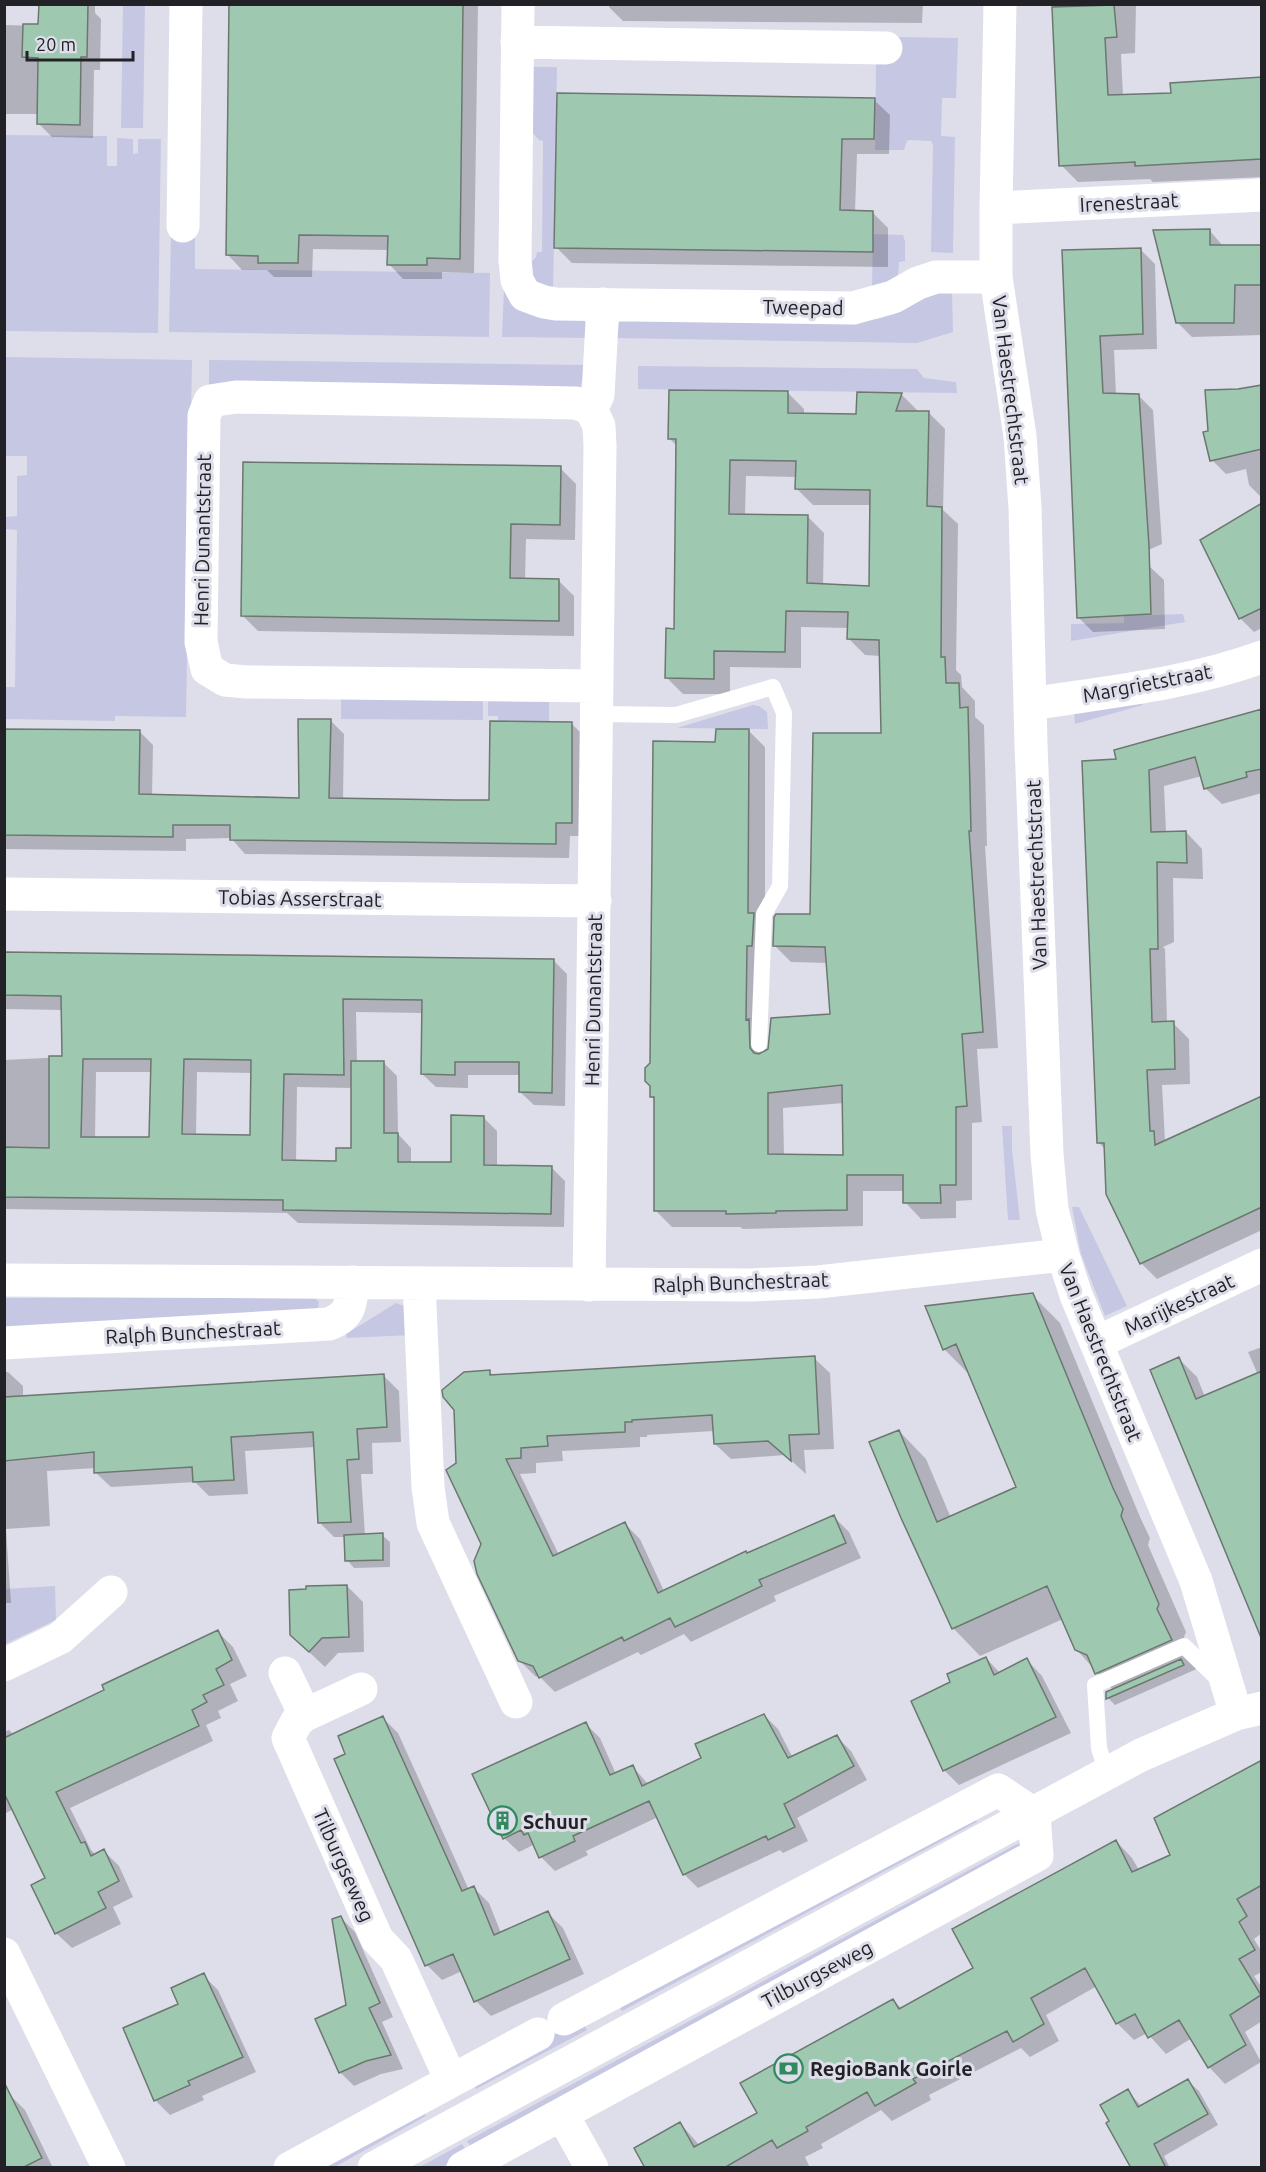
<svg xmlns="http://www.w3.org/2000/svg" width="1266" height="2172" viewBox="0 0 1266 2172" font-family="Ubuntu,sans-serif">
  <rect width="100%" height="100%" fill="#dedeea"/>
  <path fill="#c6c7e3" d="M123 5H145L143 128H121Z
    M898 37 958 38 956 98H942L941 136 955 137 953 253 931 252 933 145 931 141 910 140 907 141 904 150H875L876 60 897 57Z
    M529 67H557L553 291 536 281 528 266 536 257 537 252H542L543 141 539 140 529 129Z
    M5 135 107 136V166H117V138L133 139V154L138 153V139H161L158 333 5 331Z
    M873 234 903 235 905 241V261L899 262 898 276 875 291 872 286Z
    M171 236H195V269L490 273 489 337 169 332Z
    M504 288C507 303 518 311 532 315H583L590 338 502 337Z
    M952 290 953 332 917 343 614 338 621 316 878 319 894 314 934 291Z
    M5 357 192 360 186 717 115 716V721L5 719 4 687H15L17 530 5 529V517L17 516V476L27 475V456H5Z
    M209 360 589 365 579 390 209 385Z
    M638 366 917 369 924 378 956 382 957 393 638 389Z
    M1183 614 1185 622 1071 641V624L1124 623V616Z
    M341 695 483 697V720L341 719Z
    M488 697 549 698V721H498V716H488Z
    M1142 699 1143 705 1075 724 1074 710Z
    M753 705 759 706 767 712 768 729 677 728Z
    M1002 1126H1012V1150L1020 1220H1008Z
    M1072 1207H1079L1127 1306 1105 1316 1081 1254Z
    M5 1298H315L319 1302 318 1309 5 1328Z
    M396 1303 404 1306 412 1335 347 1338 346 1334Z
    M55 1586 56 1620 5 1644V1589Z
    M971 1812 977 1822 622 2011 619 2006Z
    M1021 1842 1024 1847 473 2151 467 2141Z
    M577 2023 584 2024 587 2030 476 2089 474 2083 475 2077Z
    M421 2108 426 2116 335 2167 308 2168Z
    M462 2144 468 2153 442 2167 418 2168Z"/>
  <path fill="#0003" fill-rule="evenodd" d="M40 4H95V13L101 19 100 70H94L93 138 52 137 39 124V114H4V25L40 26Z
    M231 4H478L474 273 442 272V279H403L389 264V250L313 249 312 277H274L267 270H242L228 255Z
    M609 4H923L922 23 623 21 609 7Z
    M1136 4 1135 53 1121 54 1123 96 1173 95 1262 78V177L1153 182 1150 179 1078 182 1061 165 1053 5Z
    M1260 39H1262V66Z
    M874 100 890 115 889 154H857L855 212H872L888 228V267L572 263 556 247Z
    M1210 231 1223 246H1262V335L1192 337 1178 323Z
    M1140 249 1155 264 1157 349 1114 350 1116 395H1138L1153 410 1162 544 1113 566H1149L1164 580 1165 629 1093 632 1078 617 1064 252Z
    M1262 386V498L1249 485 1246 469 1226 474 1212 460 1210 432 1238 391Z
    M788 393 804 409V414L858 415 901 394 917 410V412H928L945 429 943 510 958 524 956 670 961 675 962 687 975 701V717L984 725 987 846H985L998 1048 977 1049 982 1122 972 1123V1200L956 1201V1218L921 1219 905 1202V1191H863V1226L743 1229 740 1227H672L656 1211 655 1101 651 1096 652 1063 717 744 749 731 765 747V1053L832 1015 828 963 791 962 775 946 812 916 883 735 881 656 865 655 849 639V628L801 627V668L730 667V694H683L667 678 675 630 677 446 670 439ZM746 476 797 477V489L813 505H872L870 588 823 586 824 533 807 516 745 515ZM844 1103 845 1157 784 1156 783 1108Z
    M560 468 576 484 575 540 526 539 525 580 559 581 574 596V636L258 631 242 615Z
    M1262 536V628L1254 632 1240 618 1207 550Z
    M1262 710V793L1222 804 1205 788 1202 776 1164 786 1166 833 1186 832 1202 849 1203 879 1173 878 1174 942 1163 947 1165 949 1167 1023H1173L1189 1039 1190 1084 1162 1085 1165 1142 1262 1098V1230L1157 1279 1141 1263 1106 1150 1098 1142 1118 761Z
    M330 720 344 734 343 800 490 802 571 723 585 737V836H570L569 858 245 854 231 838 186 839V851L4 849V730L139 731 153 745 152 796 300 800Z
    M4 954 553 960 567 974 565 1106 534 1105 520 1092V1075H468V1088L436 1087 422 1074 423 1013 356 1012 357 1063H384L397 1076 398 1134 411 1148V1163H452L483 1117 497 1131V1166L551 1167 565 1181 564 1227 298 1223 287 1213 4 1209V1060L64 1057 62 1010 4 1009ZM96 1072H152L151 1138H95ZM197 1072 252 1073 251 1136 196 1135ZM297 1087 352 1088V1150L337 1163 296 1162Z
    M1032 1295 1060 1323 1140 1517 1150 1538 1148 1545 1186 1632 1184 1637 1199 1668 1115 1705 1108 1698 1113 1690 1076 1649 1063 1619 980 1656 953 1628 899 1431 926 1459 951 1518 1018 1488 971 1376 944 1349Z
    M1262 1347V1633L1257 1628 1152 1370 1179 1359 1197 1377 1205 1397 1258 1375 1248 1352Z
    M814 1358 830 1373 834 1449 804 1450 806 1474 785 1455 731 1459 715 1444 714 1431 647 1435V1437H640V1447L562 1451 563 1461 536 1463V1473L520 1474 559 1555 625 1524 640 1539 664 1591 833 1516 849 1532 861 1558 774 1596 776 1601 691 1642 684 1634 641 1655 638 1652 555 1692 541 1678 535 1676 519 1660 458 1464 490 1372 494 1376Z
    M4 1372H8L23 1386V1397L384 1376 399 1391 401 1442 372 1443 373 1474H361L365 1535H382L390 1542V1567L354 1568 347 1560 346 1537H334L319 1522 315 1447 245 1451 248 1494 209 1496 195 1482 111 1487 96 1473V1468L47 1471 50 1526 6 1529 11 1603H4Z
    M347 1586 363 1602 364 1652 338 1653 325 1667 308 1651Z
    M218 1632 233 1647 247 1676 230 1684 238 1701 218 1711 221 1718 206 1725 213 1741 70 1808 91 1850 96 1855 104 1851 119 1866 133 1897 113 1907 121 1924 72 1948 56 1933 47 1879 14 1809 6 1813 4 1811V1732L9 1730 14 1735 106 1690Z
    M986 1658 1000 1673 1027 1660 1042 1676 1071 1733 959 1785 944 1770 952 1683Z
    M764 1715 778 1729 793 1758 837 1737 851 1751 867 1780 797 1818 808 1841 783 1853 780 1850 698 1888 684 1874 658 1817 586 1851 588 1855 555 1871 541 1857 535 1844 519 1852 504 1838 586 1724 600 1738 616 1774 633 1767 648 1784 703 1759Z
    M383 1718 398 1733 469 1890 474 1888 489 1903 501 1933 548 1913 563 1928 584 1974 491 2016 476 2001 462 1971 442 1980 427 1965 347 1754Z
    M1262 1762V1933L1254 1939 1262 1952V1972L1254 1976 1262 1988V2021L1245 2032 1261 2062 1225 2084 1209 2067 1192 2038 1166 2054 1147 2033 1134 2040 1118 2024 1097 1986 1046 2015 1059 2041 1030 2057 1021 2048 929 2095 931 2100 892 2121 881 2110 821 2144 823 2148 805 2157 810 2168H646L680 2123 700 2146 759 2113 893 2000 902 2009 975 1969 1116 1841 1132 1858 1139 1870 1172 1856Z
    M341 1918 355 1932 393 2017 382 2022 403 2069 381 2074 354 2086 340 2072 348 2006Z
    M203 1975 218 1990 256 2072 202 2096 204 2100 170 2115 155 2100 180 2005Z
    M1188 2081 1199 2091 1218 2125 1164 2156 1170 2168H1132L1128 2091 1142 2107Z
    M10 2095 25 2110 53 2168H7Z"/>
  <path fill="#9ec9b0" stroke="#6c7770" stroke-width="1.5" fill-rule="evenodd" d="M39 4H88L87 57H81L80 125 37 124 38 58 22 57 23 24H38Z
    M229 4H463L460 259 427 258V265H387L388 236 299 235 298 263H258V256L226 255Z
    M1114 5 1117 37 1105 38 1108 95 1171 93 1170 83 1262 77V159L1135 166V162L1059 166 1052 7Z
    M557 93 875 98 874 139H842L840 210 873 211V252L554 248Z
    M1210 229V245H1262V285H1235L1234 323H1176L1153 230Z
    M1141 248 1143 334 1100 336 1103 393 1139 394 1149 546 1151 614 1077 618 1062 250Z
    M1262 385V449L1210 461 1203 432 1208 431 1205 390 1238 389Z
    M669 390 788 391V413L856 414 857 392 902 393 896 411H929L927 506 942 507 941 657H945L946 683H959L960 708 968 707 971 831H969L983 1032 962 1034 967 1106 956 1107V1185H940L941 1203H903V1175H847V1210L776 1211V1213L726 1214V1211H654V1097H650V1086L645 1081V1068L650 1063 653 741 715 742 716 729H749L748 913H754L752 946H747L746 1020 749 1019 750 1048 754 1053 759 1054 768 1049 771 1018 830 1014 825 947 773 946 774 917 776 914H810L813 733H881L879 640 847 639 848 612 786 611 785 652 714 651V679L665 678 666 628 674 629 675 535 676 439H668ZM730 460 796 461 795 489 870 490 869 586 807 583 808 515 729 514ZM842 1085 843 1155 768 1154V1093Z
    M243 462 561 466 560 525 511 524 510 578 559 579V621L241 616Z
    M1262 503V608L1239 619 1200 540Z
    M1262 709V769L1246 772 1247 777 1204 789 1195 757 1149 770 1151 832 1186 831 1187 863 1157 862 1158 949H1150L1152 1022 1174 1021 1175 1069 1147 1070 1150 1131H1154L1155 1145 1262 1096V1207L1140 1264 1106 1194 1104 1143H1097L1082 761 1116 759 1114 750Z
    M298 719H331L329 798 456 800H489L490 721 572 722V823H556V844L230 840V825H173V837L4 835V729L140 730 139 794 299 798Z
    M4 952 554 959 552 1093 519 1092V1062H455V1075L421 1074 422 1000 343 999 344 1075 284 1074 282 1160 336 1161V1148H351V1061H384V1133H398V1162H451V1115L484 1116V1165L552 1166 551 1214 283 1210V1200L4 1197V1147L49 1148V1056H62L61 996 4 995ZM83 1059H151L149 1137H81ZM184 1059 251 1060 250 1135 182 1134Z
    M1033 1293 1113 1488 1123 1509 1121 1516 1159 1604 1157 1609 1172 1640 1095 1674 1087 1655 1075 1650 1047 1586 952 1629 901 1518 869 1442 899 1430 937 1522 1016 1487 956 1344 943 1350 925 1306Z
    M815 1356 819 1434 789 1435 791 1461 768 1441 714 1444 712 1415 632 1420V1422H625V1432L547 1436 548 1446 521 1448V1458L506 1459 553 1556 625 1522 658 1593 746 1551 747 1553 834 1515 846 1543 759 1580 762 1586 675 1627 670 1618 624 1641 622 1637 539 1678 533 1666 518 1661 477 1574 474 1561 481 1544 446 1470 456 1463 454 1410 443 1397 442 1390 464 1372 490 1370V1375Z
    M1179 1357 1196 1399 1262 1371V1640L1150 1370Z
    M384 1374 387 1427 357 1429 359 1459 347 1460 351 1522 318 1523 313 1432 231 1437 234 1480 193 1482 192 1467 94 1473V1452L4 1461V1397Z
    M383 1533V1560L345 1561 344 1535Z
    M347 1585 349 1637 322 1638 309 1652 290 1635 289 1590 306 1589V1586Z
    M218 1630 232 1660 216 1669 224 1685 203 1695 207 1702 192 1710 199 1726 56 1792 81 1843 85 1842 91 1856 104 1849 119 1881 98 1892 106 1908 55 1934 31 1885 45 1878 4 1793V1738L104 1690 102 1685Z
    M986 1657 994 1675 1027 1658 1056 1717 943 1771 911 1701 950 1682 947 1674Z
    M1181 1659 1184 1665 1106 1699V1692Z
    M764 1714 788 1758 837 1735 854 1766 784 1804 795 1827 768 1840 766 1836 683 1875 649 1801 573 1836 575 1841 539 1858 528 1833 524 1835 521 1830 503 1839 472 1774 586 1722 610 1775 633 1765 642 1786 701 1758 695 1744Z
    M383 1716 462 1891 474 1886 494 1935 548 1911 570 1959 474 2002 453 1954 425 1966 334 1759 345 1754 338 1736Z
    M1262 1760V1885L1237 1899 1247 1916 1239 1922 1255 1950 1239 1959 1261 1995 1230 2015 1246 2045 1208 2068 1179 2020 1148 2038 1135 2014 1116 2024 1085 1968 1031 1998 1044 2024 1013 2042 1007 2031 913 2079 916 2083 875 2106 867 2092 806 2127 808 2131 777 2148 772 2140 724 2168H645L634 2148 680 2122 694 2147 757 2113 740 2083 893 1999 899 2009 973 1968 952 1929 1116 1840 1132 1872 1170 1855 1154 1818Z
    M341 1916 380 2003 369 2008 391 2055 366 2061 339 2073 315 2019 346 2005 332 1919Z
    M204 1973 243 2057 188 2081 190 2085 154 2101 123 2028 178 2004 171 1988Z
    M1188 2079 1208 2114 1154 2144 1166 2168H1131L1106 2123 1109 2121 1100 2105 1128 2089 1138 2107Z
    M4 2082 42 2158 22 2168H4Z"/>
  <g fill="none" stroke-linecap="round" stroke-linejoin="round">
    <path stroke="#fff" stroke-width="16" d="M597 714 676 715 773 687 784 713 780 886 764 914 759 1044
      M1107 1774 1099 1748 1095 1685 1184 1646 1220 1681"/>
    <path stroke="#fff" stroke-width="33" d="M518 4 515 260 517 280 525 295 544 302 556 304 853 308 893 297 918 283 936 277H996
      M1000 4 996 208V277L1020 436 1025 508 1031 745 1047 1154 1052 1209 1063 1255 1076 1295 1196 1581 1236 1714
      M517 42 886 48
      M996 208 1262 195
      M183 226 186 4
      M591 409 598 395 603 304
      M1030 704C1107 692 1188 684 1262 657
      M4 894 595 901
      M4 1280 750 1285 818 1282 1063 1255
      M419 1283 428 1487 433 1523 516 1702
      M589 1285 600 446 599 426 591 409 576 403 236 397 210 401 204 416 201 642 207 669 225 680 246 682 597 686
      M4 1343 329 1324C350 1316 352 1304 352 1282
      M1096 1343 1262 1265
      M4 1665 60 1638 111 1592
      M285 1673 305 1715
      M361 1689 305 1715 297 1721 288 1738 377 1939 396 1959 451 2080
      M4 1954 109 2168
      M562 2114 592 2168
      M290 2168 538 2034
      M463 2168 1037 1855 1034 1814 998 1790 564 2019"/>
    <path stroke="#fff" stroke-width="33" d="M374 2168 1141 1755 1236 1714 1262 1708"/>
  </g>
  <defs>
    <symbol id="building-ring" viewBox="-11 -11 22 22"><circle r="9.5" fill="#dedeea" stroke="#318a5f" stroke-width="1.5"/><path d="M-4-6H4V6H1V3H-1V6H-4ZM-2.5-4.3h1.7v1.8h-1.7ZM.8-4.3h1.7v1.8H.8ZM-2.5-1h1.7V.8h-1.7ZM.8-1h1.7V.8H.8Z" fill="#318a5f"/></symbol>
    <symbol id="bank-ring" viewBox="-11 -11 22 22"><circle r="9.5" fill="#dedeea" stroke="#318a5f" stroke-width="1.5"/><path d="M-6-4H6V4H-6ZM0-2.3a2.3 2.3 0 1 0 0 4.6a2.3 2.3 0 1 0 0-4.6Z" fill="#318a5f"/></symbol>
  </defs>
  <g fill-rule="evenodd">
    <use href="#building-ring" x="486" y="1804" width="33" height="33"/>
    <use href="#bank-ring" x="772" y="2052" width="33" height="33"/>
  </g>
  <g text-anchor="middle" dominant-baseline="central" stroke-width="6" stroke-linejoin="round" paint-order="stroke">
    <g font-size="20" fill="#222226" stroke="#dedeea">
      <text transform="translate(1129 202) rotate(-3)">Irenestraat</text>
      <text transform="translate(803 307) rotate(1)">Tweepad</text>
      <text transform="translate(1011 390) rotate(83)">Van Haestrechtstraat</text>
      <text transform="translate(202 540) rotate(-89)">Henri Dunantstraat</text>
      <text transform="translate(1147 683) rotate(-11)">Margrietstraat</text>
      <text transform="translate(1036 875) rotate(-92)">Van Haestrechtstraat</text>
      <text transform="translate(300 898) rotate(1)">Tobias Asserstraat</text>
      <text transform="translate(593 1000) rotate(-89)">Henri Dunantstraat</text>
      <text transform="translate(741 1282) rotate(-2)">Ralph Bunchestraat</text>
      <text transform="translate(1179 1304) rotate(-25)">Marijkestraat</text>
      <text transform="translate(193 1332) rotate(-3)">Ralph Bunchestraat</text>
      <text transform="translate(1101 1352) rotate(68)">Van Haestrechtstraat</text>
      <text transform="translate(344 1865) rotate(66)">Tilburgseweg</text>
      <text transform="translate(817 1974) rotate(-28)">Tilburgseweg</text>
    </g>
    <g font-size="20" font-weight="bold" fill="#222226" stroke="#dedeea" text-anchor="start">
      <text x="523" y="1821">Schuur</text>
      <text x="810" y="2068">RegioBank Goirle</text>
    </g>
  </g>
  <rect width="1266" height="2172" fill="none" stroke="#222226" stroke-width="12"/>
  <path d="M27 51v9h106v-9" fill="none" stroke="#222226" stroke-width="3"/>
  <text x="36" y="51" font-size="18" fill="#222226" stroke="#dedeea" stroke-width="4.5" paint-order="stroke">20 m</text>
</svg>
